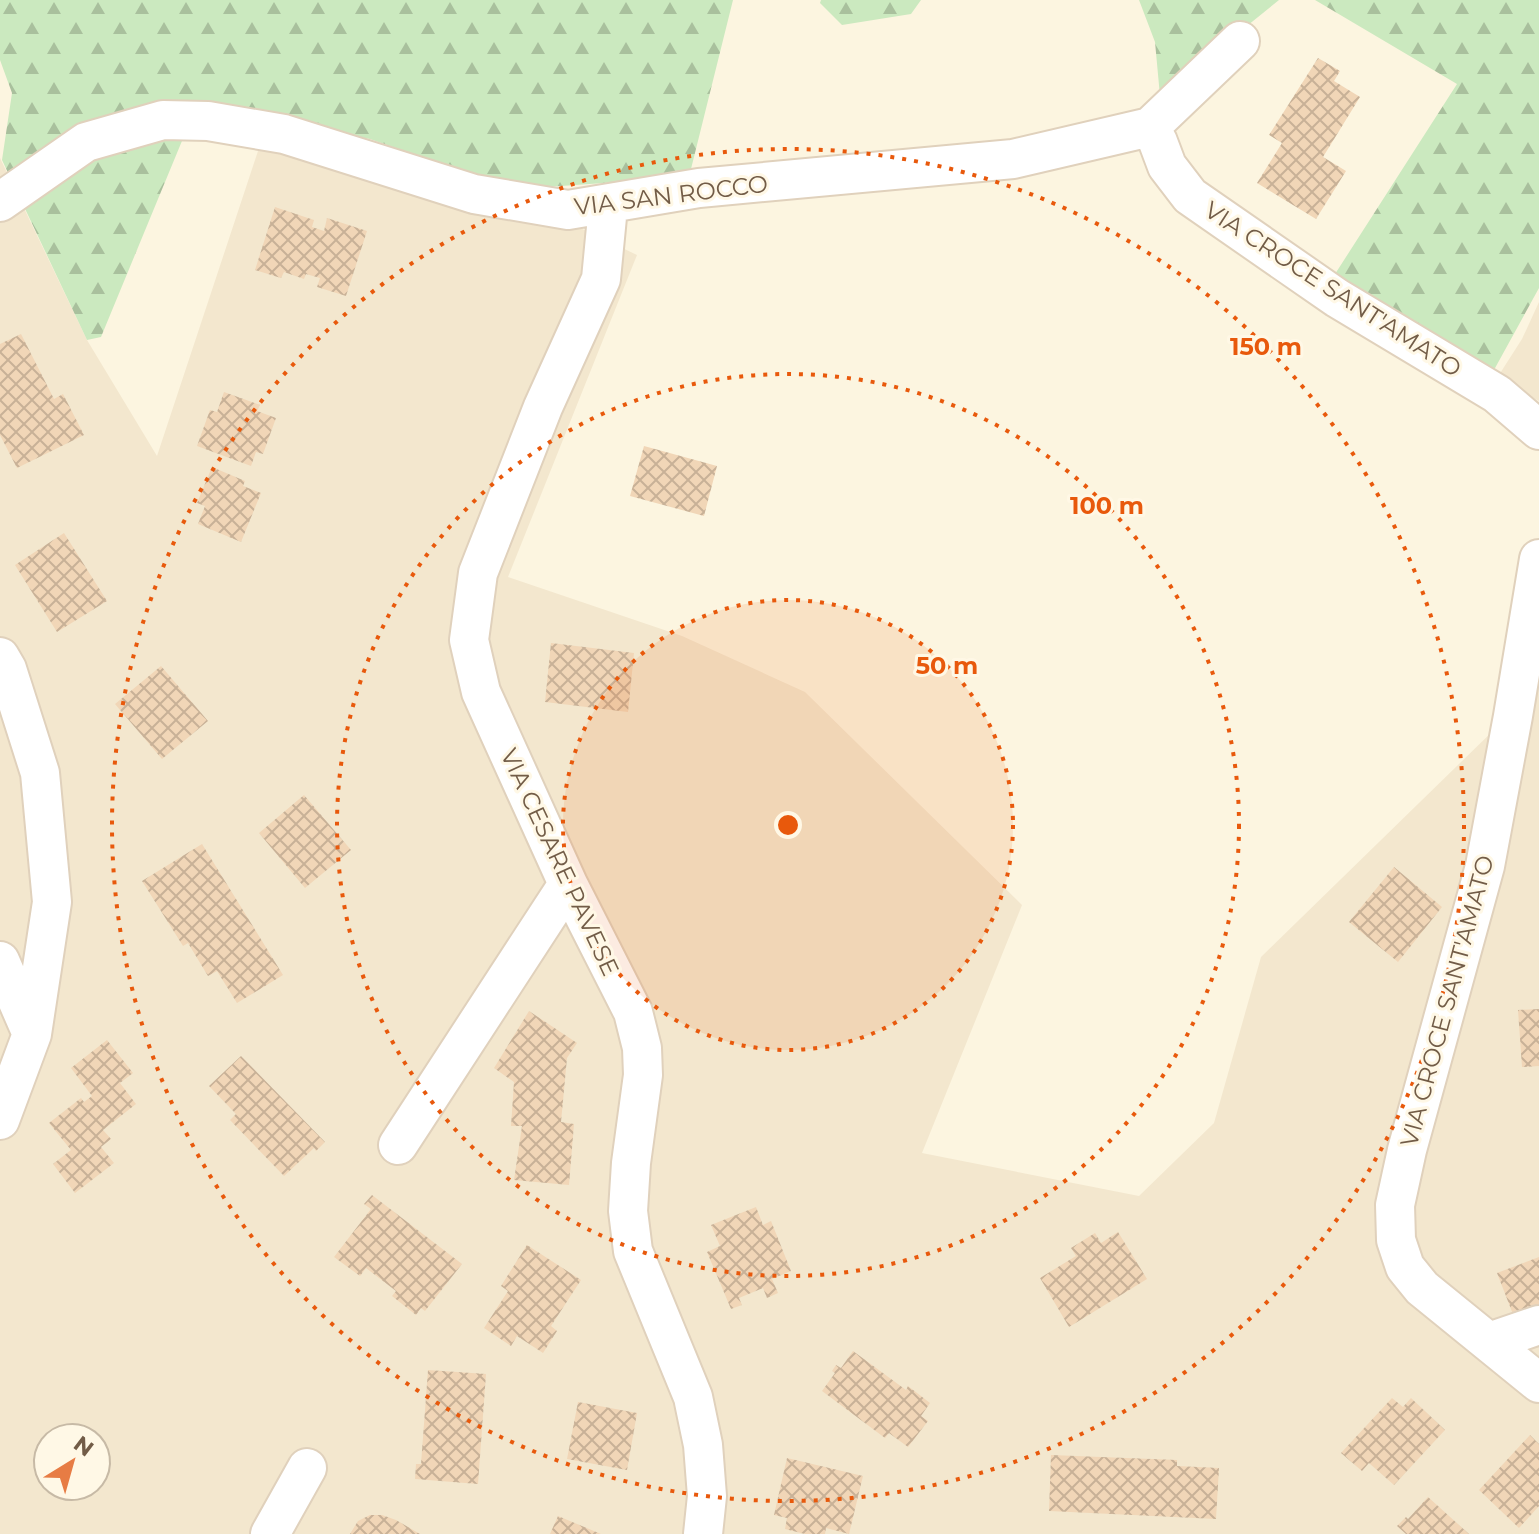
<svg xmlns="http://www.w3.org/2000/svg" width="1539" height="1534" viewBox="0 0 1539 1534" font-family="Montserrat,sans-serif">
  <defs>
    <pattern id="forest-firs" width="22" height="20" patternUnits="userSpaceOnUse" patternTransform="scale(2)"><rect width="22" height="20" fill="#cbe9bf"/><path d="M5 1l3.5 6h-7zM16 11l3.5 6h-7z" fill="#a9c09d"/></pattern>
    <pattern id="building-cross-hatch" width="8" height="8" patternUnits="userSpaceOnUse" patternTransform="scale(2)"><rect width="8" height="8" fill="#f1d6b7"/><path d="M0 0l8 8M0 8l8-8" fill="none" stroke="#c8b197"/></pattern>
  </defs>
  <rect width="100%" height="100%" fill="#fcf5e0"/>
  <path fill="#f3e7ce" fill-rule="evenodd" d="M260 145 572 224 637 255 508 577 682 636 805 692 1022 905 922 1153 1139 1196 1214 1123 1261 957 1539 686V1534H0V158L87 340 157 456ZM48 1438H96V1486H48Z
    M1539 302V401L1497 378 1522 339Z"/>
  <path fill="url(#forest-firs)" d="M0 0H733L689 177 547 187 495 183 370 139 196 107 101 337 87 340 2 160 12 93 0 60Z
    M821 0H921L911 14 842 25 820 3Z
    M1139 0H1279L1160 96 1155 42Z
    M1315 0H1539V288L1489 379 1328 285 1457 84Z"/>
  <path fill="url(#building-cross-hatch)" d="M1318 58 1340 71 1334 81 1360 97 1323 157 1346 171 1316 219 1257 183 1282 143 1269 135Z
    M275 207 314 220 312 227 324 231 327 218 367 231 346 296 317 287 320 278 306 274 304 279 284 272 281 278 255 270Z
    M21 334 54 399 63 394 84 435 17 468 0 435V344Z
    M224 392 260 405 257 411 276 418 263 454 256 452 251 466 197 446 210 410 217 412Z
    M644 446 717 466 704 516 630 496Z
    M212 467 245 481 243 486 261 493 241 542 198 524 205 506 197 503Z
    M64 533 107 601 57 632 15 565Z
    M551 643 634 653 628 712 545 702Z
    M161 666 208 721 162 759 115 704Z
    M304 795 351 850 305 888 259 833Z
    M202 844 283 975 237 1003 217 971 208 976 188 943 183 946 142 881Z
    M1394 867 1442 907 1398 962 1349 922Z
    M1539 1009V1066L1522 1067 1518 1010Z
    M529 1011 577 1043 567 1058 561 1122 574 1124 569 1185 514 1180 522 1126H511L514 1082 494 1068Z
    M107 1040 133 1073 120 1083 136 1104 103 1130 111 1139 101 1147 114 1163 75 1193 53 1164 71 1150 49 1123 81 1098 84 1102 92 1096 71 1068Z
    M241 1056 325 1142 316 1151 314 1148 284 1176 230 1120 236 1114 209 1086Z
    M372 1195 462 1264 425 1311 421 1308 416 1315 392 1296 396 1291 366 1268 360 1276 334 1257 371 1209 364 1204Z
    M756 1207 763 1225 771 1221 791 1271 772 1279 778 1293 767 1298 763 1288 739 1298 742 1305 731 1309 707 1252 720 1246 711 1225Z
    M1118 1232 1147 1279 1069 1327 1040 1278 1076 1256 1071 1248 1095 1233 1101 1243Z
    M527 1245 581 1280 551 1326 557 1331 543 1353 517 1336 511 1346 484 1328 508 1291 501 1286Z
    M1539 1257V1313L1516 1322 1497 1273Z
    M853 1351 906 1390 908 1386 930 1403 921 1416 928 1421 908 1447 889 1433 885 1438 822 1391 835 1373 832 1371 836 1365 841 1368Z
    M428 1370 486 1374 478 1484 415 1479 416 1464H421Z
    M1392 1398 1403 1407 1411 1398 1445 1430 1394 1485 1369 1463 1362 1471 1341 1453Z
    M578 1402 637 1413 627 1470 567 1459Z
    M1530 1435 1539 1444V1506L1519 1528 1479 1490Z
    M1051 1455 1177 1460V1466L1219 1468 1216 1519 1049 1511Z
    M787 1458 863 1476 849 1534 826 1528 825 1534H805L785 1529 787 1518 774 1515Z
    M1428 1497 1469 1534H1406L1397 1526 1406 1517 1408 1519Z
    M370 1515H382L396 1520 420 1534H350L358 1521Z
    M558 1516 601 1534H550Z"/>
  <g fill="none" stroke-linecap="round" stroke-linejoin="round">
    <defs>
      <path id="minor" d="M1150 127 1158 142 1167 166 1190 196 1337 298 1497 394 1539 430
        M0 202 86 142 163 120 208 121 284 134 474 194 568 210 699 188 1013 159 1150 127 1240 41
        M599 205 607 217 601 279 543 407 478 573 469 640 481 692 568 884 633 1012 642 1048 643 1075 631 1163 628 1211 633 1251 693 1397 703 1445 707 1496 703 1534
        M1539 559 1513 716 1485 866 1407 1150 1395 1205 1396 1240 1405 1267 1422 1288 1539 1383
        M0 657 7 669 40 773 52 902 32 1034 0 1120
        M0 961 32 1034
        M398 1145 568 884
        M1489 1342 1539 1325
        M270 1534 307 1468"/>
    </defs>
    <use href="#minor" stroke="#e0d1bc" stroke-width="42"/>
    <use href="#minor" stroke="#fff" stroke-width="38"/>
  </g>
  <circle cx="788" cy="825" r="225" fill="#e8590c" fill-opacity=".12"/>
  <g fill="none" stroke="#e8590c" stroke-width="4" stroke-dasharray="4 8">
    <circle cx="788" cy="825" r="225"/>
    <circle cx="788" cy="825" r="451"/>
    <circle cx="788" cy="825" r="676"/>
  </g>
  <g text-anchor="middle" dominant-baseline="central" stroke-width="6" stroke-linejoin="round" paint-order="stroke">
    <g font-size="24" fill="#725c47" stroke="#fff8e6">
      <text transform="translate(671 195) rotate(-7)">VIA SAN ROCCO</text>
      <text transform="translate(1333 289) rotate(33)">VIA CROCE SANT'AMATO</text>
      <text transform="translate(560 862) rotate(65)">VIA CESARE PAVESE</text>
      <text transform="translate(1447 1001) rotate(-75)">VIA CROCE SANT'AMATO</text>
    </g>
  </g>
  <circle cx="788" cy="825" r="12" fill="#e8590c" stroke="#fff8e6" stroke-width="4"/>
  <g font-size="24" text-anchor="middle" font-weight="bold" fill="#e8590c" stroke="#fff8e6" stroke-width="6" stroke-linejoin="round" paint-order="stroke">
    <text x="1266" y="355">150 m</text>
    <text x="1107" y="514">100 m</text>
    <text x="947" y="674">50 m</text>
  </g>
  <g transform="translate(72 1462) rotate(37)"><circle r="38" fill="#fff8e6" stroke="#c7baa6" stroke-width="2"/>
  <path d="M0-6L14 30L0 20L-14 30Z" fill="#e77c44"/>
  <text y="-12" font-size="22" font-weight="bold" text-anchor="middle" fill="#725c47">N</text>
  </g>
</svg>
